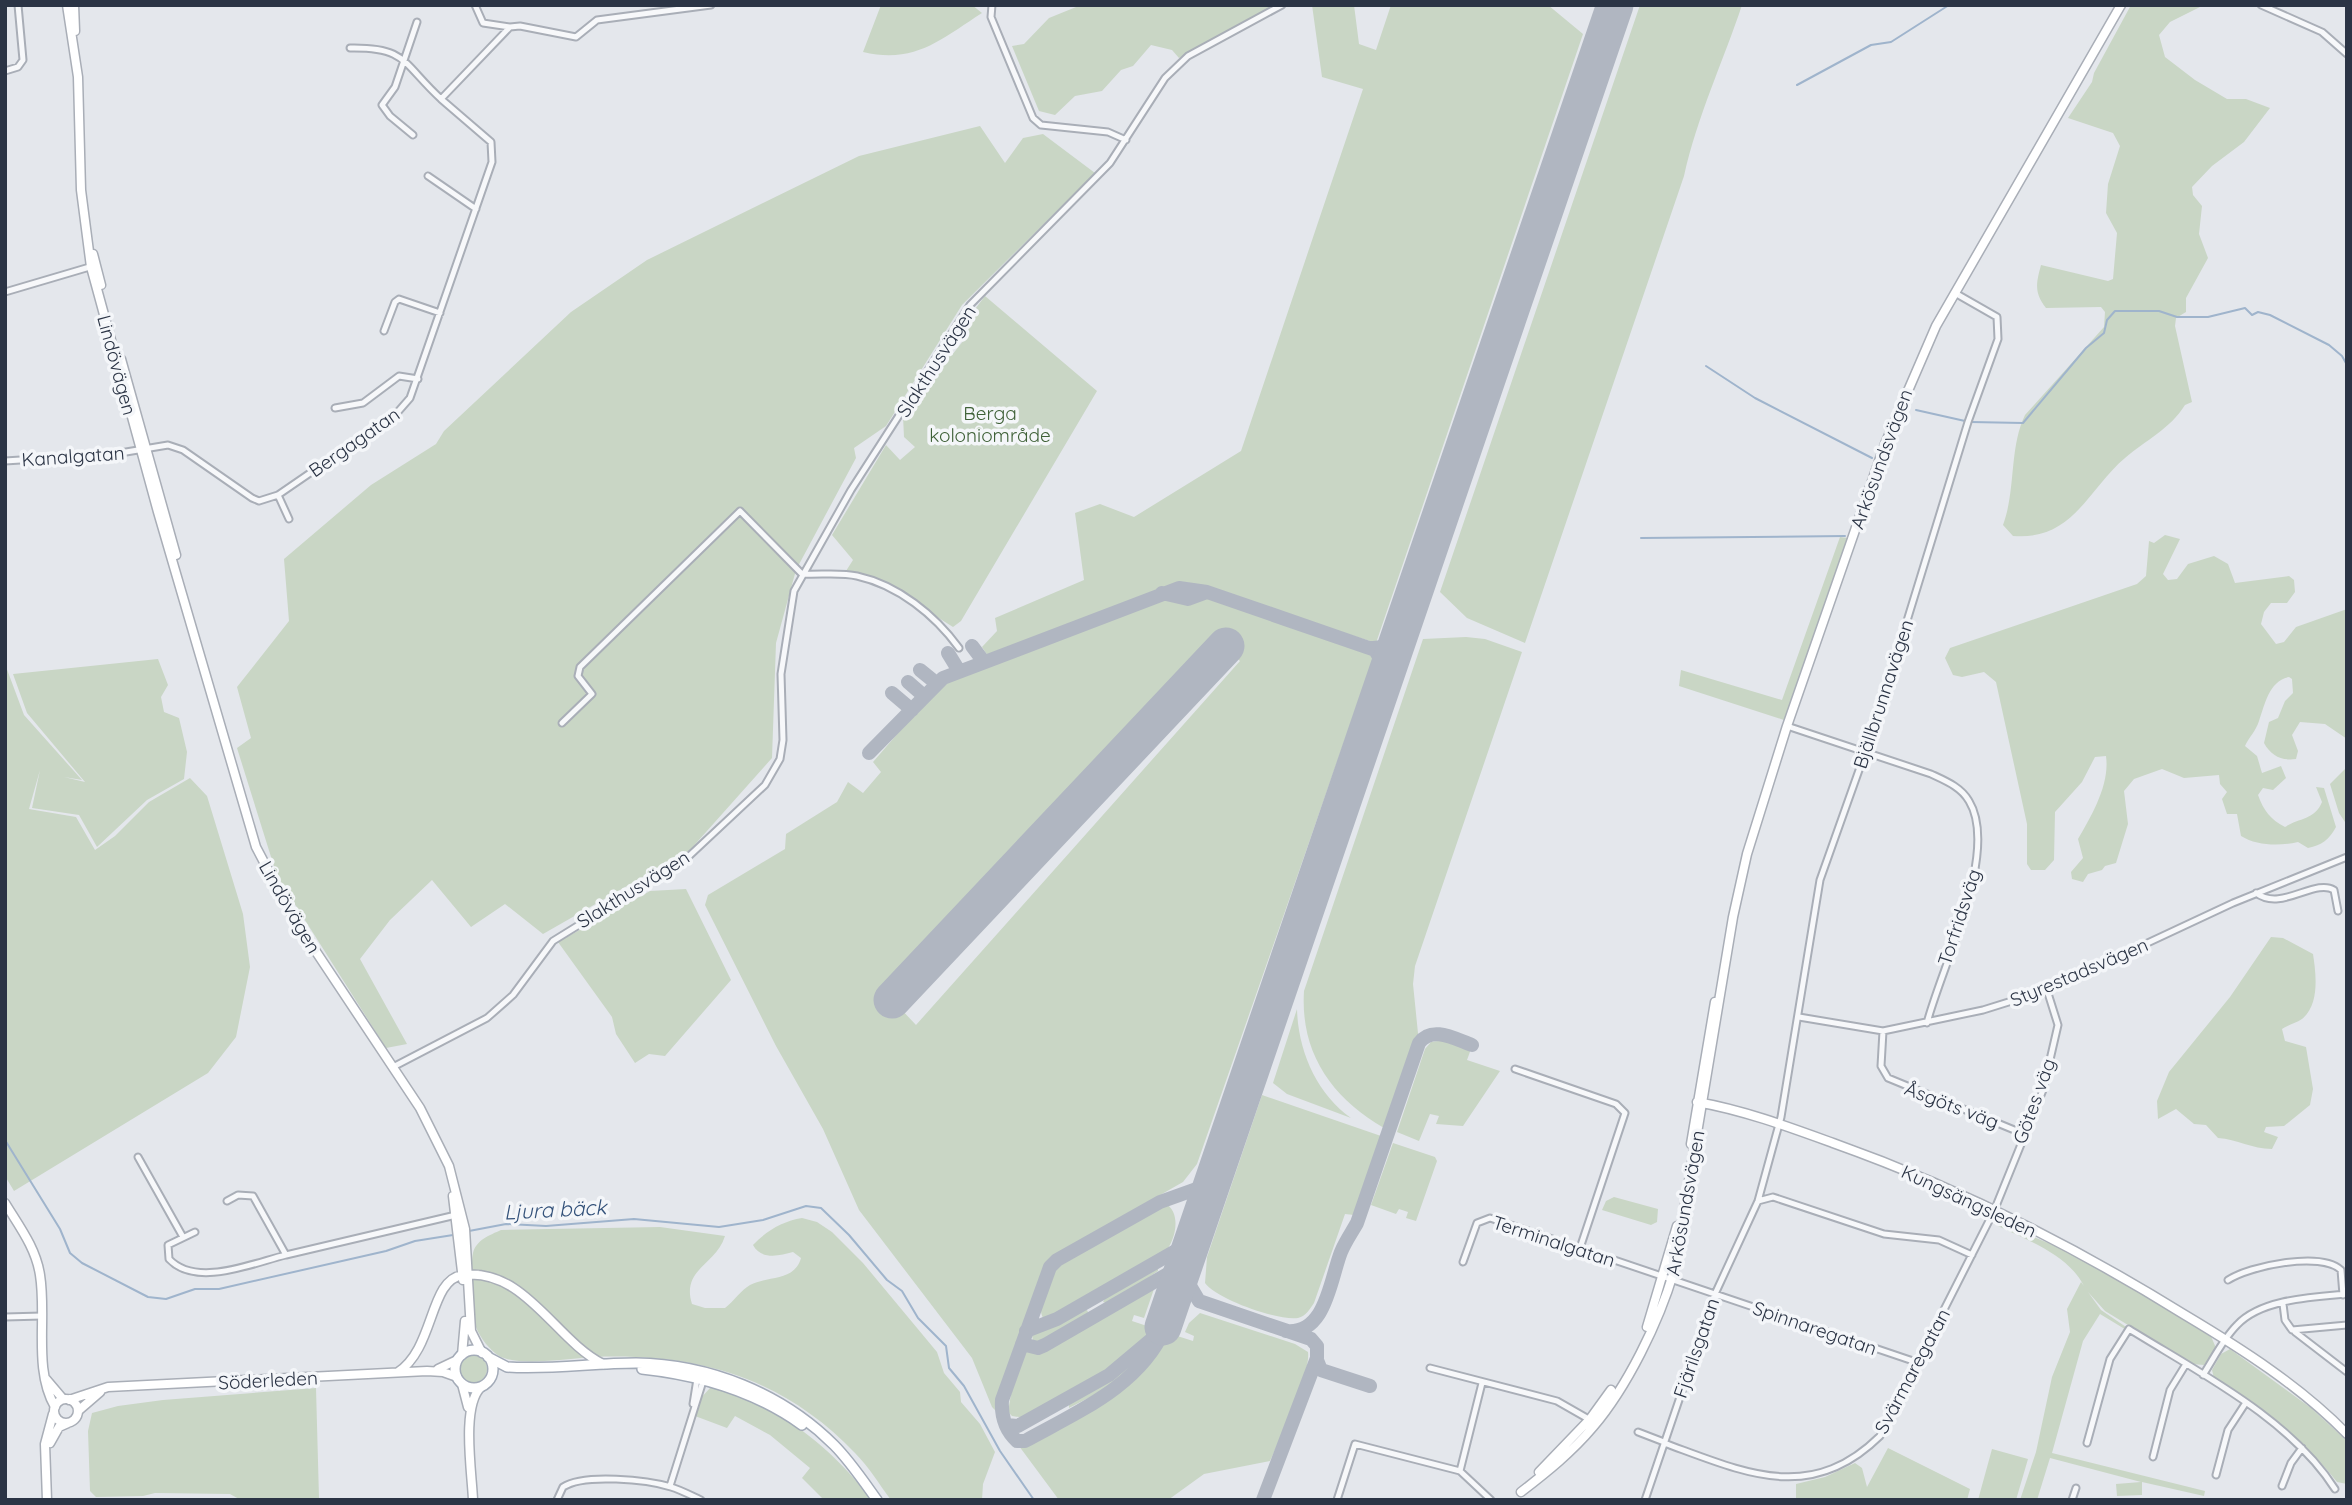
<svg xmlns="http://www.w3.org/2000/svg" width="2352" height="1505" viewBox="0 0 2352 1505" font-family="Quicksand,sans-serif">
  <rect width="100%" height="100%" fill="#e4e7ec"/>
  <path fill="#c9d6c5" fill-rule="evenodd" d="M881 5H972L982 13C940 40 915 64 863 52Z
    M1081 5H1275L1179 58 1172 50 1151 45 1133 66 1121 70 1102 91 1075 96 1055 115 1039 111 1012 46 1024 44 1049 18Z
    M1312 5H1354L1359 44 1376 50 1391 5H1548L1583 34 1376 643 1186 582 988 656 982 647 997 631 995 618 1084 580 1075 513 1100 504 1134 517 1241 451 1363 89 1322 77Z
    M1640 5H1742C1723 62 1697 117 1684 176L1525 643 1467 618 1440 592Z
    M2131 5H2204L2170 22 2159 35 2165 57 2195 80 2227 99H2246L2270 108 2244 142 2212 166 2192 187 2193 195 2202 206 2199 234 2208 258 2186 298V312L2176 318 2175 326 2192 402 2185 405C2170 429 2146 440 2125 458 2089 488 2073 541 2013 536L2003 525C2016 490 2009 448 2025 415L2104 327 2105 312 2101 307 2046 308C2034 292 2036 284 2041 265L2108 281 2113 279 2117 233 2106 213 2108 184 2120 146 2113 133 2068 118 2092 82 2094 73Z
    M980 126 1005 163 1023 138 1043 134 1095 173 962 305 886 426 854 448 856 458 796 570 776 643 772 758 690 850 543 934 505 904 471 927 432 880 390 920 360 959 407 1044 386 1048 277 876 237 748 251 738 237 687 289 621 284 559 371 485 436 444 444 431 571 312 647 260 859 156Z
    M985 296 1097 391 961 621 953 627 880 581 846 571 853 560 832 535 886 445 900 460 915 447 904 437 903 416 911 408 946 350 952 355 967 336 960 329Z
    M2165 535 2180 539 2163 574 2168 580 2177 579 2188 564 2214 556 2228 564 2235 583 2289 576 2294 580 2295 592 2287 603H2271L2264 612 2261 624 2276 644 2284 642 2296 627 2347 609V739L2325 724 2300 722 2292 735 2298 751 2296 759C2282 761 2271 756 2264 743L2269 722 2278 718 2285 701 2293 693 2292 679 2289 677C2269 681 2265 704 2259 721 2256 731 2249 737 2245 746L2257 756 2262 773 2281 766 2286 778 2273 790 2263 788 2258 795C2264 811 2270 819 2285 827 2298 818 2315 820 2322 802L2316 787 2324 788 2336 827C2329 840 2322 845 2308 848L2298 842C2280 846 2257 846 2241 836L2237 814H2227L2222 799 2227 792 2220 784 2219 775 2184 778 2162 769 2134 779 2124 791 2128 824 2116 863 2105 866 2102 870 2088 874 2083 882 2072 879 2071 872 2083 858 2078 839C2092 815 2110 784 2106 756L2095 757 2082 782 2055 812 2054 860 2045 870H2031L2027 864V824L1996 682 1984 672 1962 677 1953 675 1945 658 1950 648 2137 584 2146 576 2149 541 2154 543Z
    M1840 537 1848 538 1784 720 1679 686 1681 670 1782 700Z
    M1210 598 1276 617 1375 653 1197 1164 1183 1182 1069 1247 1045 1268 999 1397 998 1413 992 1407 972 1358 859 1210 823 1129 776 1046 705 905 708 895 785 849 786 834 837 802 848 782 863 793 881 772 873 762 931 695 949 680 1166 599 1184 604ZM1215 637 1240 661 916 1025 882 989Z
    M1466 637 1485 639 1522 652 1415 966 1413 984 1419 1043 1415 1042 1384 1128C1332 1098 1300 1053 1304 991L1423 639Z
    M158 659 168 685 161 697 164 712 179 718 187 752 184 779 147 800 97 847 79 815 32 808 40 770 29 809 76 817 95 850 115 836 149 802 190 778 207 796 243 914 250 967 236 1037 208 1073 14 1191 5 1176V664L24 715 82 780 64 777 85 782 27 713 13 674Z
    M2347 767V825L2339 813 2330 784Z
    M686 889 731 980 665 1056 649 1054 635 1063 616 1034 612 1017 558 942 650 891Z
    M2271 937 2283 938 2313 954C2316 973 2320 1005 2302 1019 2296 1023 2288 1025 2282 1029L2285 1041 2306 1047 2313 1089 2310 1105 2284 1126 2266 1127 2264 1132 2278 1137 2272 1149C2252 1149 2237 1139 2218 1138L2206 1125 2194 1124 2176 1109 2158 1119 2157 1101 2169 1072 2230 997Z
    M1297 1009C1298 1051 1317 1094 1351 1118L1287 1094 1273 1083Z
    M1445 1040 1471 1049 1467 1060 1500 1071 1463 1126 1436 1124 1439 1116 1430 1114 1419 1141 1397 1132 1425 1049 1431 1042Z
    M1262 1095 1381 1136 1354 1215 1345 1214 1314 1303C1310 1309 1306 1316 1298 1318 1277 1321 1217 1299 1205 1283L1207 1257Z
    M1393 1143 1435 1157 1437 1161 1416 1221 1406 1218 1408 1212 1399 1209 1396 1214 1371 1205Z
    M1614 1197 1658 1209 1657 1222 1651 1225 1602 1210 1606 1201Z
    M1165 1203C1182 1213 1176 1240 1164 1254L1059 1315 1046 1321 1043 1318C1035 1304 1051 1275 1060 1262Z
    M802 1218 817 1222 832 1232 863 1263 937 1352 944 1373 960 1392 961 1402 980 1424 995 1452 983 1484 982 1500H891C879 1484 869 1467 855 1453 782 1377 697 1353 594 1357 570 1358 520 1367 499 1356 490 1350 480 1338 476 1327 473 1315 470 1266 473 1253 476 1240 490 1235 501 1230L660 1227 725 1236C716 1265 681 1269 692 1304L705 1308H725C734 1301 741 1290 750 1285 769 1275 794 1282 801 1258L793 1252C779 1256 761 1260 753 1245 766 1231 783 1221 802 1218Z
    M1998 1222 2079 1256 2210 1334 2216 1348 2204 1365 2192 1364 2105 1311 2088 1292 2101 1310 2129 1329 2128 1331 2100 1314 2083 1341 2052 1453 2205 1491 2204 1496 2142 1482V1495L2117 1496 2116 1484 2141 1482 2050 1458 2037 1500H2020L2036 1452 2052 1377 2070 1332 2067 1309 2081 1282 2084 1286C2067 1253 2026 1240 1994 1224Z
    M1158 1265V1271L1110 1304 1103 1302 1107 1295Z
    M1155 1286 1144 1318 1134 1315 1132 1321 1156 1329 1139 1348 1119 1363 1025 1418 1012 1416 1008 1412 1011 1394 1027 1348 1040 1350 1050 1346Z
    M1081 1310H1087L1089 1314C1079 1327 1050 1344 1033 1341L1032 1335Z
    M1200 1313 1295 1344 1308 1352C1311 1373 1280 1439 1270 1461L1204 1474 1168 1500H1059L1019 1446 1122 1389 1141 1371 1168 1333 1193 1341 1194 1336 1185 1332 1189 1323Z
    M1156 1340 1123 1380 1069 1408V1401L1123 1369Z
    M2230 1349 2311 1408 2347 1441V1484L2337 1482C2304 1439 2258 1409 2214 1378L2212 1370 2221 1354Z
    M459 1369a14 14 0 1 1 28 0a14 14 0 1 1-28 0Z
    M316 1388 319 1498 239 1499 230 1494 155 1493 143 1496 96 1497 90 1491 88 1431 92 1413 118 1406 163 1400Z
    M710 1388C720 1388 731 1393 741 1397 795 1418 836 1454 872 1500H824L802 1478 810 1468 770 1435 735 1416 727 1428 695 1416 700 1399Z
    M1888 1448 1970 1489 1967 1500H1796V1484L1825 1477 1855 1463 1862 1468 1867 1487Z
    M1992 1449 2028 1459 2016 1500H1978Z"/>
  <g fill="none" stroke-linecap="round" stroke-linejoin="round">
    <path stroke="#9fb4cc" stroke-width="2" d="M1797 85 1871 45 1891 42 1949 5
      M1706 366 1755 398 1872 458
      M1916 410 1965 421
      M1971 422 2023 423 2086 348 2104 333 2107 320 2115 311H2159L2177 317H2208L2245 308 2252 315 2258 312 2270 315 2329 345 2342 356 2347 365
      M1641 538 1845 536
      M5 1140 60 1229 70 1253 82 1263 148 1297 166 1299 195 1289H219L386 1251 415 1241 453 1235
      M469 1231 506 1224 546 1226 634 1219 719 1227 763 1220 806 1206 821 1208 849 1235 887 1280 902 1291 918 1318 946 1346 949 1368 964 1386 1000 1451 1034 1500"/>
    <path stroke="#b0b6c1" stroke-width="14" d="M1162 593 1188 599 1207 592
      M972 646 984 662
      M1370 648C1396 650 1403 623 1411 604
      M948 653 959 671
      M920 670 936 683
      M908 682 924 696
      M892 693 912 710
      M869 753 943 678 1179 588 1207 592 1375 650 1385 667 1377 702
      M1188 1256 1186 1279 1199 1301 1311 1339 1317 1346V1358L1263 1500
      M1165 1328C1140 1386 1077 1412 1025 1441H1017C1005 1430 1001 1416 1002 1400L1050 1267 1057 1260 1160 1202 1213 1183
      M1026 1331 1057 1319 1193 1241
      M1286 1331C1326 1335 1330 1280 1341 1252 1345 1242 1352 1232 1357 1223L1419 1043C1432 1025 1455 1039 1472 1045
      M1022 1344 1038 1348 1045 1345 1185 1264
      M1317 1360 1321 1370 1370 1386
      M1006 1425 1018 1426 1109 1375 1153 1338"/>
    <path stroke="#b0b6c1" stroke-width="37" d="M892 1000 1226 646
      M1163 1327 1615 5"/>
    <defs>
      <path id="street" d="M475 5 483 23 510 27
        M992 5 991 17 1033 118 1041 125 1108 132 1126 140
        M2261 5 2322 32 2347 54
        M350 48C407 47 402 63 441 99L510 27 520 26 576 37 597 20 711 5
        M5 71 18 67 23 60 18 5
        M413 135 390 116 382 105 395 87 417 22
        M428 176 476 209
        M5 292 93 266
        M384 331 395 302 399 299 440 313
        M335 408 363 403 399 376 418 379
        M5 461 114 454 168 445 183 450 252 498 259 501 278 495 396 414 410 398 492 162 491 142 441 99
        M278 495 289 519
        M562 723 592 694 578 676 580 667 740 511 802 574C820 575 840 572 857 576 898 585 935 615 959 648
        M1787 726 1931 774C1946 781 1961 787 1969 801 2000 852 1941 968 1927 1023
        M2256 893C2281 912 2315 878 2334 890L2338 911
        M1799 1017 1883 1031 1983 1010 2047 990 2233 903 2347 857
        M1883 1031 1881 1066 1888 1078 2024 1134
        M393 1067 487 1018 513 995 553 941 687 858 765 785 780 759 783 740 781 674 794 591 851 490 970 305 1110 163 1165 78 1188 56 1282 5
        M1515 1069 1616 1104 1625 1113 1580 1248
        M138 1157 183 1237
        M227 1201 238 1195 253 1196 286 1255 456 1215
        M1758 1201 1773 1197 1884 1234 1939 1240 1972 1255
        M195 1232 168 1245 169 1259C196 1288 253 1263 286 1255
        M1463 1262 1477 1223 1490 1218 1919 1363
        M2228 1280C2249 1266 2321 1251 2341 1270L2343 1295
        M2283 1304 2285 1320 2292 1330 2347 1325
        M5 1317 42 1316
        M2295 1332 2347 1372
        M1430 1368 1557 1401 1592 1421
        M2203 1375C2214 1358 2223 1339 2237 1325 2261 1299 2313 1297 2347 1294
        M693 1404 697 1379
        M1638 1432 1664 1442
        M1664 1443C1744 1472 1810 1505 1880 1436L1994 1211 2043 1090 2058 1025 2047 990
        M2087 1443 2110 1359 2129 1329C2198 1372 2291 1419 2335 1489
        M2153 1457 2170 1390 2186 1364
        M1460 1471 1482 1383
        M2216 1475 2228 1430 2245 1404
        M670 1486 704 1378
        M2282 1486 2291 1463 2302 1448
        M557 1500 563 1487C584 1473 648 1480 671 1487 681 1490 692 1496 701 1500
        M1337 1500 1355 1444 1460 1471 1491 1500
        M1645 1500 1715 1294 1758 1201 1781 1117 1820 880 1875 725 1968 422 1998 339 1997 317 1955 293
        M2072 1500 2076 1488"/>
      <path id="secondary" d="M67 5 78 77 81 190 91 267 158 512 256 847 293 917 420 1108 449 1166 465 1229 471 1331 482 1353
        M74 5 75 31
        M93 254 101 285
        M121 359 176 555
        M1697 1102C1743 1110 1789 1127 1833 1143 1957 1187 2074 1246 2185 1315 2242 1349 2300 1386 2347 1434
        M1691 1144 1715 1002
        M453 1196 463 1280
        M5 1203C19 1226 36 1248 40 1275 47 1318 33 1369 55 1407
        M1647 1327 1677 1226
        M462 1355 465 1321
        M438 1369 457 1360
        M398 1372C435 1348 429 1279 463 1275 525 1268 555 1340 603 1364
        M46 1379 63 1399
        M462 1384 468 1407
        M54 1411a12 12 0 1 1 24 0a12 12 0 1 1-24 0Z
        M69 1400 108 1387 427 1371 443 1372 457 1377
        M78 1411 100 1392
        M50 1443 59 1427 68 1423
        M1539 1472 1590 1419 1611 1390
        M1521 1492C1547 1472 1572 1452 1593 1427 1627 1387 1659 1322 1674 1271L1733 917 1747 854 1787 726 1885 444 1936 326 2121 5
        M47 1500 45 1444 53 1414
        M473 1500C472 1473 461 1406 481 1387"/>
      <path id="primary" d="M455 1369a19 19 0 1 1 38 0a19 19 0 1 1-38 0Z
        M488 1357 507 1367C550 1370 593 1363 636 1363 709 1364 782 1393 834 1445 850 1461 864 1482 877 1500
        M642 1369C698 1375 756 1392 802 1425"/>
    </defs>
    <use href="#street" stroke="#a9aeb7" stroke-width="9"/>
    <use href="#secondary" stroke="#a9aeb7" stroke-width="11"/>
    <use href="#primary" stroke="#a3abb8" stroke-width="12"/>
    <use href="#street" stroke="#f7f8fa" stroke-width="5"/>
    <use href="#secondary" stroke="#fff" stroke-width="8"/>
    <use href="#primary" stroke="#fff" stroke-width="9"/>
  </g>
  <g text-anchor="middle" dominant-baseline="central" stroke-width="7" stroke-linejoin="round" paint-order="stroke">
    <g font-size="19" fill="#2b3445" stroke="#f4f6f9">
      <text transform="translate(936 361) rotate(-57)">Slakthusvägen</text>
      <text transform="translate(117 365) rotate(75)">Lindövägen</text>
      <text transform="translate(354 442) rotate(-35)">Bergagatan</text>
      <text transform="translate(73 456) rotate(-4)">Kanalgatan</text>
      <text transform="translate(1881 459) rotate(-70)">Arkösundsvägen</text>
      <text transform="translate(1883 694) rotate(-72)">Bjällbrunnavägen</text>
      <text transform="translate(633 889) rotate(-32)">Slakthusvägen</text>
      <text transform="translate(290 907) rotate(60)">Lindövägen</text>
      <text transform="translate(1959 917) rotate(-72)">Torfridsväg</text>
      <text transform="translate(2079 972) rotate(-23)">Styrestadsvägen</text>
      <text transform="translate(2034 1101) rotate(-70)">Götes väg</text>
      <text transform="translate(1952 1105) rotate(21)">Åsgöts väg</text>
      <text transform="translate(1969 1201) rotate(25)">Kungsängsleden</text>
      <text transform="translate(1685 1203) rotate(-80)">Arkösundsvägen</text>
      <text transform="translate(1554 1241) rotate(18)">Terminalgatan</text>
      <text transform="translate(1815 1328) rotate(19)">Spinnaregatan</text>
      <text transform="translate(1696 1348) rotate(-71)">Fjärilsgatan</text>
      <text transform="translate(1912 1371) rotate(-62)">Svärmaregatan</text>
      <text transform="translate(268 1380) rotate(-3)">Söderleden</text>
    </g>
    <g font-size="19" fill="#3f6138" stroke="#f4f6f9">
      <text x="990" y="413">Berga<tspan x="990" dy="22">koloniområde</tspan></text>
    </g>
    <g font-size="21" font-style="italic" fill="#34527a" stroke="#f4f6f9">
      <text transform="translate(555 1209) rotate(-3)">Ljura bäck</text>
    </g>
  </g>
  <rect width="2352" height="1505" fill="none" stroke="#2b3445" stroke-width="14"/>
</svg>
